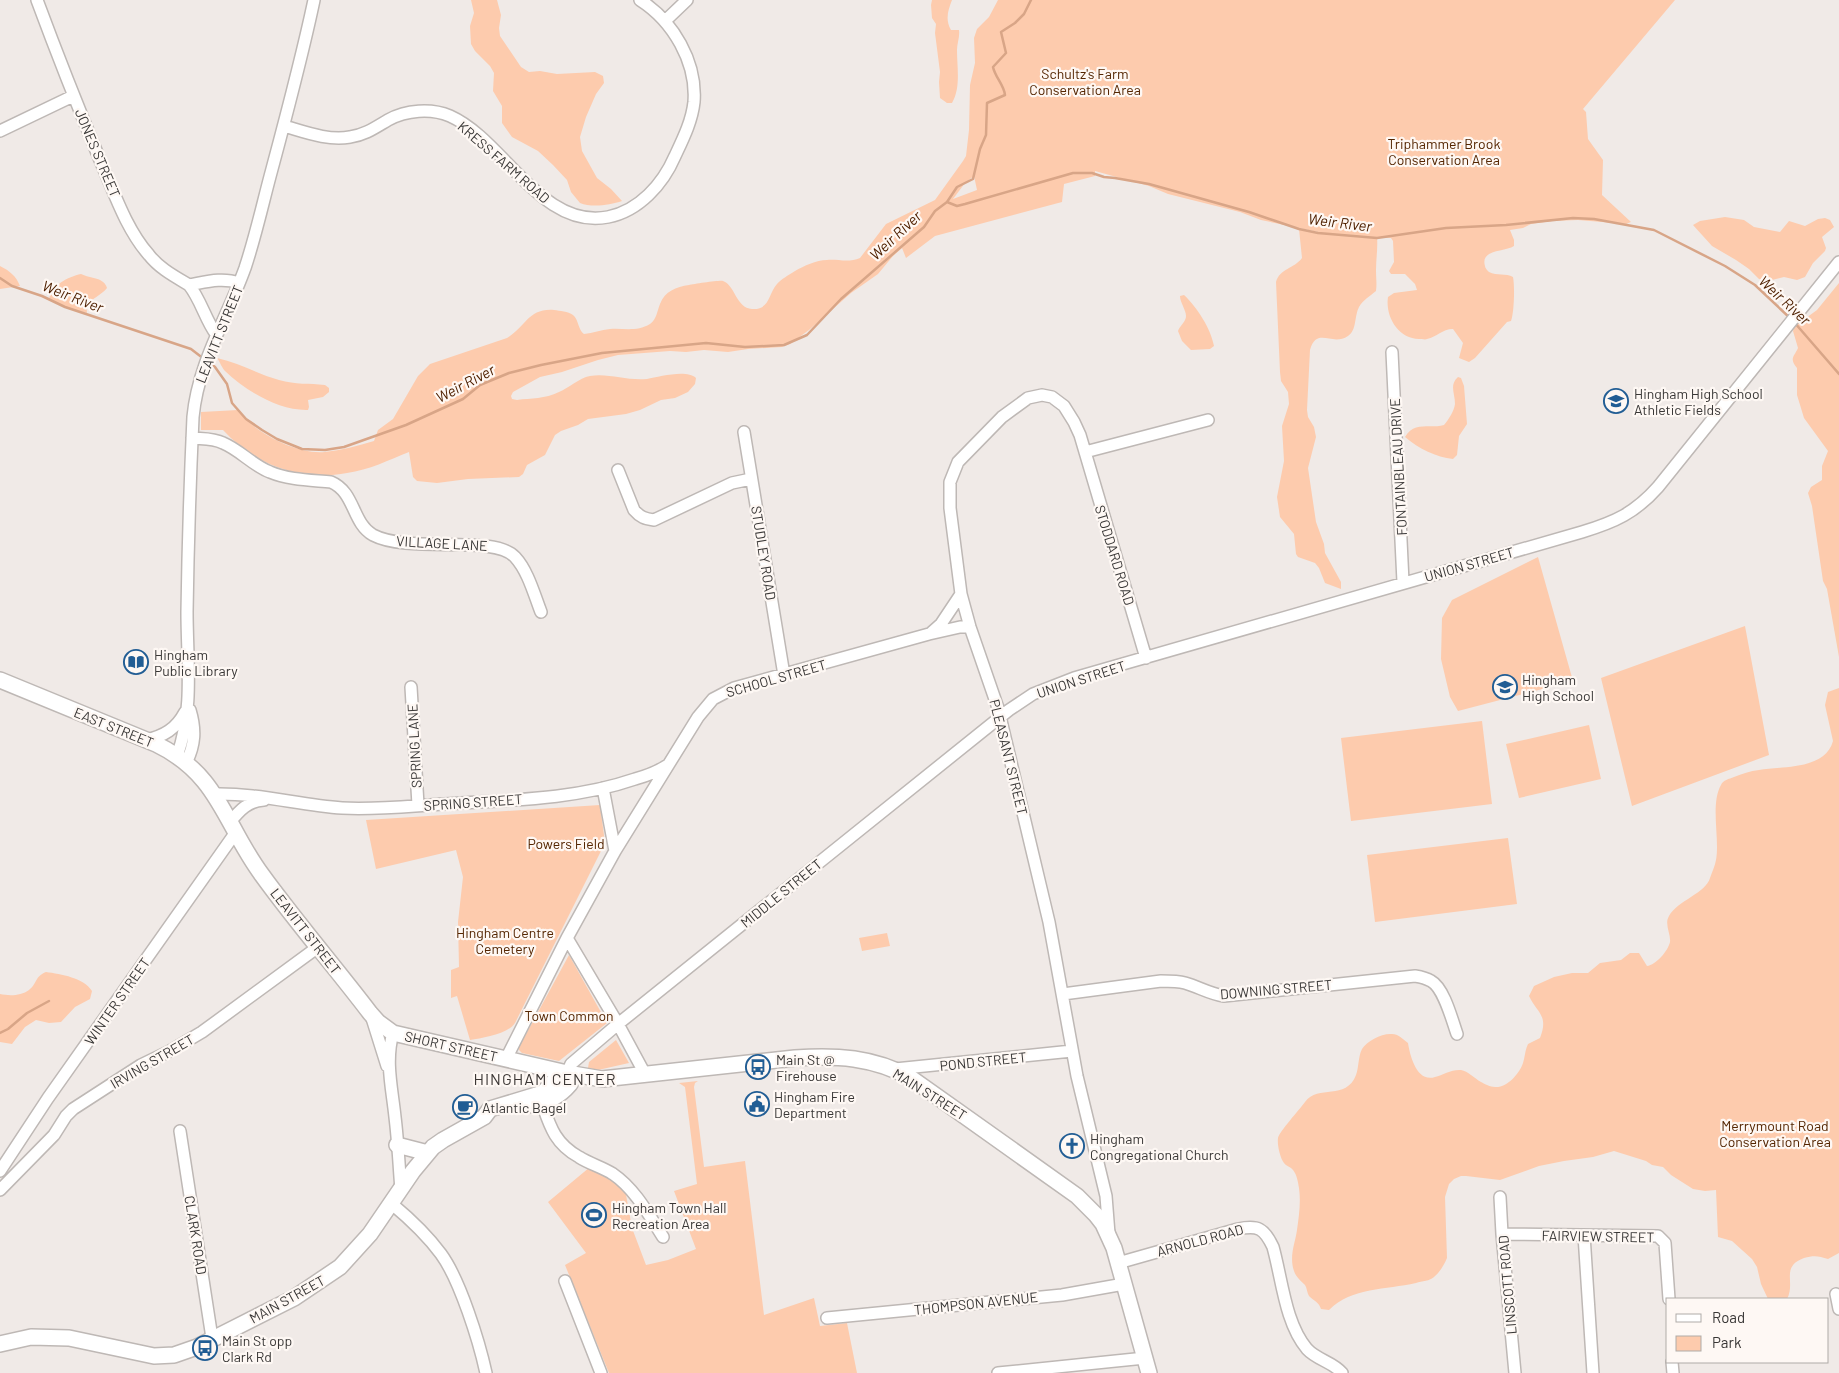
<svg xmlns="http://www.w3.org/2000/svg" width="1839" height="1373" viewBox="0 0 1839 1373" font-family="Barlow,sans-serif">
  <rect width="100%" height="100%" fill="#f0eae7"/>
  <path fill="#fdcbad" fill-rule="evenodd" d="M471 0H497L501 15 499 28 500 36 521 67 529 72 540 71 557 74 595 72 603 76 604 83 596 94 586 117 580 137 582 151 597 178 611 189 622 201C610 205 592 208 580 203L571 192 567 180 553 165 538 151 512 137 502 123V106L493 91 494 73 490 66 475 51 471 44 470 26 474 13Z
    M932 0H952C948 10 945 20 951 30H959C960 37 957 43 957 50 957 67 961 88 952 103H947L940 98 939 82 940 72 935 33 936 24 932 18 931 5Z
    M998 0H1675L1583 109 1586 112 1588 139 1603 160 1602 195 1631 222 1626 224 1578 220 1552 221 1531 224 1523 228 1510 230 1514 240V246C1505 252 1480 249 1485 266 1485 268 1488 271 1489 272 1497 276 1506 273 1513 277 1515 287 1514 313 1511 321L1507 322 1475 358 1469 362 1459 358 1463 343 1453 329C1442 329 1437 337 1427 339 1426 340 1421 339 1419 339 1398 339 1385 316 1388 297L1394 293 1417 290 1415 284 1405 274H1391L1389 271 1394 262 1393 241 1391 238 1377 237C1378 248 1376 259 1376 270 1376 278 1377 283 1376 291 1370 296 1363 300 1359 307 1354 317 1357 330 1348 336 1332 347 1317 326 1310 350L1307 410 1308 417 1314 427 1316 437 1308 468 1316 522 1324 544 1325 553 1341 582V589L1325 583 1319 568 1315 563 1298 557 1296 554 1294 534 1280 517 1277 497 1284 461 1282 426 1289 404 1288 392 1281 381 1280 372 1276 282C1280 268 1294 269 1302 258L1299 229 1318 233H1323L1261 220 1240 212 1168 194 1149 186 1095 171V176L1064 184 1062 202 935 236 906 258 902 248 893 256 878 274 851 293 809 330 790 344 782 347 748 349 728 352 704 350 686 352 670 351 618 355 598 360 562 372 540 377 513 392 511 396 512 399 517 400C531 398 545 399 559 392 569 388 579 378 590 376 609 373 627 381 647 379 659 377 686 369 696 378L695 384 688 392 675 398 661 400 640 410 626 414 588 419 578 425 561 431 555 435 545 455 527 465 523 474 519 477 468 479 437 483 417 481 413 477 409 452C389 460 369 470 347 473 301 482 255 465 223 430H201V412L238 410C253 432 297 455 325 452 341 450 358 446 374 441L378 430 393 419 418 376 430 364 507 338C526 327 528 308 554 310 560 311 568 311 573 315 579 320 578 330 584 334 593 333 601 330 610 329 624 328 637 332 650 324 657 319 657 311 660 304 665 291 676 287 689 285 694 284 720 280 723 281 735 285 736 308 752 309 770 310 768 294 777 284 781 279 789 275 795 271 804 266 816 260 827 260 838 259 849 263 860 258L886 224 935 200 963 161 966 156 969 130 970 85 975 63 974 38 977 29 989 17ZM974 176 977 190 953 199 965 183Z
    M1725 217 1744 220 1754 227 1780 232 1789 221 1805 226 1818 219 1825 218 1830 220 1834 227 1822 237 1826 248 1825 251 1813 263 1805 277 1797 280 1784 277 1768 281 1759 279 1749 269 1736 260 1712 246 1693 225 1700 221Z
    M0 266C10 271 16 276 20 286L0 289Z
    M81 274C91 279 104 277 107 288 100 297 85 300 87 313L67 308 49 300C51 285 68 277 81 274Z
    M1839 283V657L1827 589 1823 581 1812 506 1808 493 1811 487 1822 480V466L1828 451 1804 418 1797 395V368C1789 358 1794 357 1798 348L1793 331 1795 326 1817 310Z
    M1184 295C1197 307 1211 329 1214 346L1210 349 1191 350 1182 341 1178 331C1180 326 1183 324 1185 320 1189 313 1180 304 1180 296Z
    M217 358C239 363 258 374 279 380 296 385 309 383 325 385L329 388V392L323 397 308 400 309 407 308 410C279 411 246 391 225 371 222 368 220 362 217 358Z
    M1458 377 1461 378 1464 386 1467 424 1459 436 1457 455 1453 459C1436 457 1419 449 1405 437 1414 421 1431 429 1444 425 1449 419 1454 411 1455 404 1455 393 1449 385 1458 377Z
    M1538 557 1573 681 1458 711 1450 697 1441 659 1442 618 1452 600Z
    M1745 626 1769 755 1632 806 1601 678Z
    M1839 688V1253L1828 1259C1819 1256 1814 1255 1804 1258 1780 1267 1796 1282 1787 1299H1768L1761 1284 1757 1267 1752 1259 1732 1241 1718 1237 1716 1190 1705 1191 1693 1189 1671 1175 1663 1167 1652 1165 1646 1161 1614 1151 1593 1157 1564 1161 1539 1166 1500 1180 1466 1176H1461L1454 1179 1449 1184 1445 1197 1447 1258C1444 1265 1440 1272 1434 1277 1430 1281 1422 1281 1416 1283 1386 1290 1352 1287 1329 1310L1321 1309C1319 1302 1314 1301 1309 1296 1307 1293 1307 1288 1305 1285 1301 1281 1296 1277 1294 1271 1289 1256 1295 1244 1297 1230 1299 1216 1301 1202 1299 1188 1298 1182 1297 1175 1293 1170 1291 1167 1286 1166 1284 1163 1280 1158 1277 1144 1278 1138 1279 1132 1300 1109 1305 1102 1318 1084 1346 1101 1356 1075 1359 1067 1358 1057 1362 1049 1367 1041 1382 1033 1392 1034 1398 1034 1403 1039 1408 1043 1410 1056 1417 1083 1435 1077 1443 1075 1452 1069 1461 1070 1468 1071 1474 1078 1481 1082 1485 1084 1490 1087 1495 1087 1507 1088 1520 1073 1523 1063 1525 1057 1525 1050 1528 1044L1540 1038C1549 1015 1537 1013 1529 996L1534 986 1554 977 1572 973H1588L1600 963 1621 960 1630 953H1639L1647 966C1656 965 1668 951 1670 942 1671 934 1664 924 1669 916 1677 901 1706 893 1710 878 1712 872 1715 866 1716 860 1720 839 1710 804 1721 785 1723 780 1729 779 1734 777 1742 774 1750 771 1759 770 1783 766 1825 770 1833 741L1825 705 1828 692Z
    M1482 721 1492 804 1351 821 1341 738Z
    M1589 725 1601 779 1519 798 1506 744Z
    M600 805 605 843 515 1023C508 1034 483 1038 470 1040L457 996 451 998V970L459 967 458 922 463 877 456 850 376 869 366 820Z
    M1508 838 1517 904 1375 922 1367 855Z
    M887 933 890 946 862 951 859 938Z
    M569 955 607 1023 559 1061 522 1053 519 1050V1047Z
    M46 972C61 974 84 978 92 991L90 999 75 1007 61 1022 49 1023 36 1020 25 1027 12 1044 0 1042V994C9 996 21 996 29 990 37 984 35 976 46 972Z
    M616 1040 629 1063 598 1070 588 1068 589 1062Z
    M698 1081 695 1083 694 1087 704 1167 745 1161 764 1315 814 1298 820 1326 847 1323 857 1373H609L565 1265 586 1253 548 1202 590 1167 610 1178 625 1189 632 1228 646 1265 668 1260 696 1249 674 1191 697 1184 685 1087 679 1083Z"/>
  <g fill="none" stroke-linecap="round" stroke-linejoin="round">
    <path stroke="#d8a587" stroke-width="2.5" d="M947 202 957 187 973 179 980 149 986 135 987 103 1005 95C1004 85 995 77 993 67L1006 53 1001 32 1015 23 1024 14 1031 0
      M0 278 12 286 42 296 65 307 191 349 204 359
      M1794 322 1839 374
      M209 362 215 367 227 384 232 403 246 419 262 430 277 439 302 449 325 450 344 447 406 425 463 399 480 385 509 373 541 365 602 353 706 343 745 347 784 345 807 335 841 299 924 227 935 211 947 202 957 206 965 204 1073 173H1092L1104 177 1115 178 1149 184 1249 212 1299 229 1318 233 1377 238 1446 228 1506 225 1573 218 1594 219 1654 230 1725 266 1755 285 1790 318
      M0 1033 8 1029 27 1013 49 1001"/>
    <defs>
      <path id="minor" d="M37 0C57 54 78 107 100 160 114 192 126 229 149 255 159 268 174 276 189 285 206 282 222 277 239 283
        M665 21 687 0
        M284 126C305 132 328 141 350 137 365 135 376 127 388 120 406 110 431 108 450 116 504 140 541 230 608 217 639 211 663 184 675 156 683 139 692 121 694 102 697 62 673 21 640 0
        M0 131 73 96
        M189 285C201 300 205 319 216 334
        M1392 352 1403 582
        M744 432 784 675
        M192 438C203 439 213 438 223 443 240 450 252 465 270 472 289 480 310 480 331 482 355 492 352 523 373 535 409 554 494 534 515 557 528 571 534 594 541 612
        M1085 452 1208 420
        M618 470 634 510C640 517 645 519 654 520L732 483 751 479
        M932 632 941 624 961 594
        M411 687 418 805
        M146 740C164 736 176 729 185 712
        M177 756C194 710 187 660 187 612 188 547 190 482 193 417 198 363 227 318 245 268 256 235 263 202 272 169 287 113 302 57 314 0
        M186 763C195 745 196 730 190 710
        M603 788 615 851
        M215 794C258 793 299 805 342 808 376 810 410 806 444 804 508 800 574 800 635 779 646 776 657 772 666 766
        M230 822C240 810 248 801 264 800
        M567 938 618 1024 645 1074
        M1063 994 1161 981C1169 981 1178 981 1185 983 1199 987 1210 994 1224 996L1415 976C1421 977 1426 978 1431 981 1444 988 1452 1020 1457 1034
        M371 1015 387 1066
        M393 1033C385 1061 392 1088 395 1117 398 1141 399 1166 401 1190
        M506 1059 567 938 615 851 698 717 713 699 734 688 929 634 960 627H970
        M895 1069 1072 1051
        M567 1073 571 1064 618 1024 1009 710 1033 694 1074 678 1582 532C1615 522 1635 513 1658 487L1839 262
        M539 1095C549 1122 552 1142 579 1157 590 1164 602 1167 613 1174 635 1189 649 1215 663 1237
        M180 1131 212 1338
        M0 1171 48 1098 236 832
        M0 1190 54 1135 66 1116 73 1109 141 1065 170 1051 202 1032 318 947
        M1500 1197 1502 1234 1515 1373
        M392 1204C410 1219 427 1235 441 1254 460 1280 479 1341 486 1373
        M1109 1234 1106 1196 1077 1076 1049 922 998 708 970 627 961 594 950 508V482L958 462 1002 417 1028 398 1042 395 1052 397 1064 406 1074 422 1080 435 1146 658
        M1502 1234 1658 1236 1665 1243 1669 1299
        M1584 1235 1593 1373
        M1118 1263 1238 1229C1258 1225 1264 1228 1273 1247 1282 1279 1285 1323 1307 1349 1317 1360 1333 1362 1342 1373
        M565 1281 601 1373
        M1836 1294 1839 1309
        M827 1318 1062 1295 1124 1284
        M1672 1362 1673 1373
        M998 1373 1145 1358"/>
      <path id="major" d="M0 680 156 744C220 775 224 824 262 875 296 922 335 967 370 1013L378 1022 393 1033 567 1073 602 1079 795 1058C835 1055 874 1057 911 1078L1077 1196 1096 1215 1103 1224 1114 1248 1149 1373
        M533 1105C549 1101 559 1097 570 1084V1078L567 1073
        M397 1145 428 1153
        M0 1344 31 1337 69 1338 154 1356 174 1355 197 1347 294 1298 340 1267 370 1234 413 1171 433 1147 443 1140 484 1117 490 1109 543 1093 554 1081 567 1073"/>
    </defs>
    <use href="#minor" stroke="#beb8b5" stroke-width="14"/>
    <use href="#major" stroke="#beb8b5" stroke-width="18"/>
    <use href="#minor" stroke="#fff" stroke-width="11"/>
    <use href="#major" stroke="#fff" stroke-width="15"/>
  </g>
  <defs>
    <symbol id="school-ring" viewBox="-11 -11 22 22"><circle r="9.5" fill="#fef8f4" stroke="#215d94" stroke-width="1.5"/><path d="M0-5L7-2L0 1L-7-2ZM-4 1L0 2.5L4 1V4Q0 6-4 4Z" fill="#215d94"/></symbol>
    <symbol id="library-ring" viewBox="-11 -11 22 22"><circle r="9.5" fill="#fef8f4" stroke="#215d94" stroke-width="1.5"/><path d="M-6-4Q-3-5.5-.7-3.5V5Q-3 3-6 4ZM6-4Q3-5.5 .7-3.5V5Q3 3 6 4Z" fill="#215d94"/></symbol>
    <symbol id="bus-ring" viewBox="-11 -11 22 22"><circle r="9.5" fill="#fef8f4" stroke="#215d94" stroke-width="1.5"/><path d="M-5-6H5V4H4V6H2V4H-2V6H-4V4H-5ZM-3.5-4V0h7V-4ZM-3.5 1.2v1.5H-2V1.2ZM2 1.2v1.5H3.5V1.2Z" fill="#215d94"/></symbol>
    <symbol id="civic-ring" viewBox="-11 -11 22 22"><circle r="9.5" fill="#fef8f4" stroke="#215d94" stroke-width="1.5"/><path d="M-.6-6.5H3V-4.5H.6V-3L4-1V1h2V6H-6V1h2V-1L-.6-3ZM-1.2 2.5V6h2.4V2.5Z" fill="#215d94"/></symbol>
    <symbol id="cafe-ring" viewBox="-11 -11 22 22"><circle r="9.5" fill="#fef8f4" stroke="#215d94" stroke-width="1.5"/><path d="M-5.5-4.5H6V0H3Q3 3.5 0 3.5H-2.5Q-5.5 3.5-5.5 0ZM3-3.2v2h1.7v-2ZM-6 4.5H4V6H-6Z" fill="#215d94"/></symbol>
    <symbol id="church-ring" viewBox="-11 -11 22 22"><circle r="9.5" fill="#fef8f4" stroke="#215d94" stroke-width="1.5"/><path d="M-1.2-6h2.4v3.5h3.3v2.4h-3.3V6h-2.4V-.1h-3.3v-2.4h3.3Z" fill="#215d94"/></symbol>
    <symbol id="stadium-ring" viewBox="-11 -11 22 22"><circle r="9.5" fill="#fef8f4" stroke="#215d94" stroke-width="1.5"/><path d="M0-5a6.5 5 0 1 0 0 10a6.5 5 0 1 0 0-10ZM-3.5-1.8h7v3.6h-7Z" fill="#215d94"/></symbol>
  </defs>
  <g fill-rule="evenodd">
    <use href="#school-ring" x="1602" y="387" width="28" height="28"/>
    <use href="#library-ring" x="122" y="648" width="28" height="28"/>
    <use href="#school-ring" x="1491" y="673" width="28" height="28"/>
    <use href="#bus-ring" x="744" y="1053" width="28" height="28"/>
    <use href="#civic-ring" x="743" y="1090" width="28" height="28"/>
    <use href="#cafe-ring" x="451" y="1093" width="28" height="28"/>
    <use href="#church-ring" x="1058" y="1132" width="28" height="28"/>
    <use href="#stadium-ring" x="580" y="1201" width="28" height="28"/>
    <use href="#bus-ring" x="191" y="1334" width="28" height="28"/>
  </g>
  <g text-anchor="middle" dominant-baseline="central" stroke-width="4.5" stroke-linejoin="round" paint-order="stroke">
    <g font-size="14" fill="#542500" stroke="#fef8f4">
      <text x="1085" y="73">Schultz's Farm<tspan x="1085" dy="16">Conservation Area</tspan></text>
      <text x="1444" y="143">Triphammer Brook<tspan x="1444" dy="16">Conservation Area</tspan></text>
      <text x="566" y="843">Powers Field</text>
      <text x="505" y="932">Hingham Centre<tspan x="505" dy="16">Cemetery</tspan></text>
      <text x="569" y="1015">Town Common</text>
      <text x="1775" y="1125">Merrymount Road<tspan x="1775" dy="16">Conservation Area</tspan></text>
    </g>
    <g font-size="14" fill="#393736" stroke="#fef8f4">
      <text transform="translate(98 153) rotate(67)">JONES STREET</text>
      <text transform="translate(504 162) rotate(41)">KRESS FARM ROAD</text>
      <text transform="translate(219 334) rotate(-68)">LEAVITT STREET</text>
      <text transform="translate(1398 467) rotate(-93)">FONTAINBLEAU DRIVE</text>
      <text transform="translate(442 543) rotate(3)">VILLAGE LANE</text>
      <text transform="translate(764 553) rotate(81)">STUDLEY ROAD</text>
      <text transform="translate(1115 555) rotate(73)">STODDARD ROAD</text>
      <text transform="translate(1469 564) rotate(-16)">UNION STREET</text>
      <text transform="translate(776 678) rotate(-16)">SCHOOL STREET</text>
      <text transform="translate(1081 679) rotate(-18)">UNION STREET</text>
      <text transform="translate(114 727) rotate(22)">EAST STREET</text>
      <text transform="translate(414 746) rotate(-93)">SPRING LANE</text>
      <text transform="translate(1009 757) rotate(76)">PLEASANT STREET</text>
      <text transform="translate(473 802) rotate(-4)">SPRING STREET</text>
      <text transform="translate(781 893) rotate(-39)">MIDDLE STREET</text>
      <text transform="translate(306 931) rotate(52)">LEAVITT STREET</text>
      <text transform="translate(1276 989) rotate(-5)">DOWNING STREET</text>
      <text transform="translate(117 1001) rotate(-55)">WINTER STREET</text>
      <text transform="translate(451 1046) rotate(13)">SHORT STREET</text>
      <text transform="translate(152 1061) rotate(-30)">IRVING STREET</text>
      <text transform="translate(983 1061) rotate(-6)">POND STREET</text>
      <text transform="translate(930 1094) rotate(32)">MAIN STREET</text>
      <text transform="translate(196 1235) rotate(81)">CLARK ROAD</text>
      <text transform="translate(1598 1236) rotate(1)">FAIRVIEW STREET</text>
      <text transform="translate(1200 1240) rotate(-15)">ARNOLD ROAD</text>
      <text transform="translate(1507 1285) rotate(-95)">LINSCOTT ROAD</text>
      <text transform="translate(287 1299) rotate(-29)">MAIN STREET</text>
      <text transform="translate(976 1303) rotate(-6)">THOMPSON AVENUE</text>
    </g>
    <g font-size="14" fill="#393736" stroke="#fef8f4" text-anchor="start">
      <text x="1634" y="393">Hingham High School<tspan x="1634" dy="16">Athletic Fields</tspan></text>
      <text x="154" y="654">Hingham<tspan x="154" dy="16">Public Library</tspan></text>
      <text x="1522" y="679">Hingham<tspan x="1522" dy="16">High School</tspan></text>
      <text x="776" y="1059">Main St @<tspan x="776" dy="16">Firehouse</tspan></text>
      <text x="774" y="1096">Hingham Fire<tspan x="774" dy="16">Department</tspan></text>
      <text x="482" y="1107">Atlantic Bagel</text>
      <text x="1090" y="1138">Hingham<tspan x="1090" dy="16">Congregational Church</tspan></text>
      <text x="612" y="1207">Hingham Town Hall<tspan x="612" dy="16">Recreation Area</tspan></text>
      <text x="222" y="1340">Main St opp<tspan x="222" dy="16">Clark Rd</tspan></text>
    </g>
    <g font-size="15" font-style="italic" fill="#4f2000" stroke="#fef8f4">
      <text transform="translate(1340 222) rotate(7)">Weir River</text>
      <text transform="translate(895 235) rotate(-43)">Weir River</text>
      <text transform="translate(73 296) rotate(21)">Weir River</text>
      <text transform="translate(1785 300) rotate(43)">Weir River</text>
      <text transform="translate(465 383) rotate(-28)">Weir River</text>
    </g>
    <g font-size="16" letter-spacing="1" fill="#3c3735" stroke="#fef8f4">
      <text x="545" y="1078">HINGHAM CENTER</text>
    </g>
  </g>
  <rect x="1666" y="1298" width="162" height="65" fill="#fef8f4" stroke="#afaba8"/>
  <rect x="1676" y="1314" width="25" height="8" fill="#ffffff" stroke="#afaba8"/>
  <text x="1712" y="1323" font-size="15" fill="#393736">Road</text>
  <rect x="1676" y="1336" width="25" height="15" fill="#fdcbad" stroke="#afaba8"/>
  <text x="1712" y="1348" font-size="15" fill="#393736">Park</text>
</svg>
